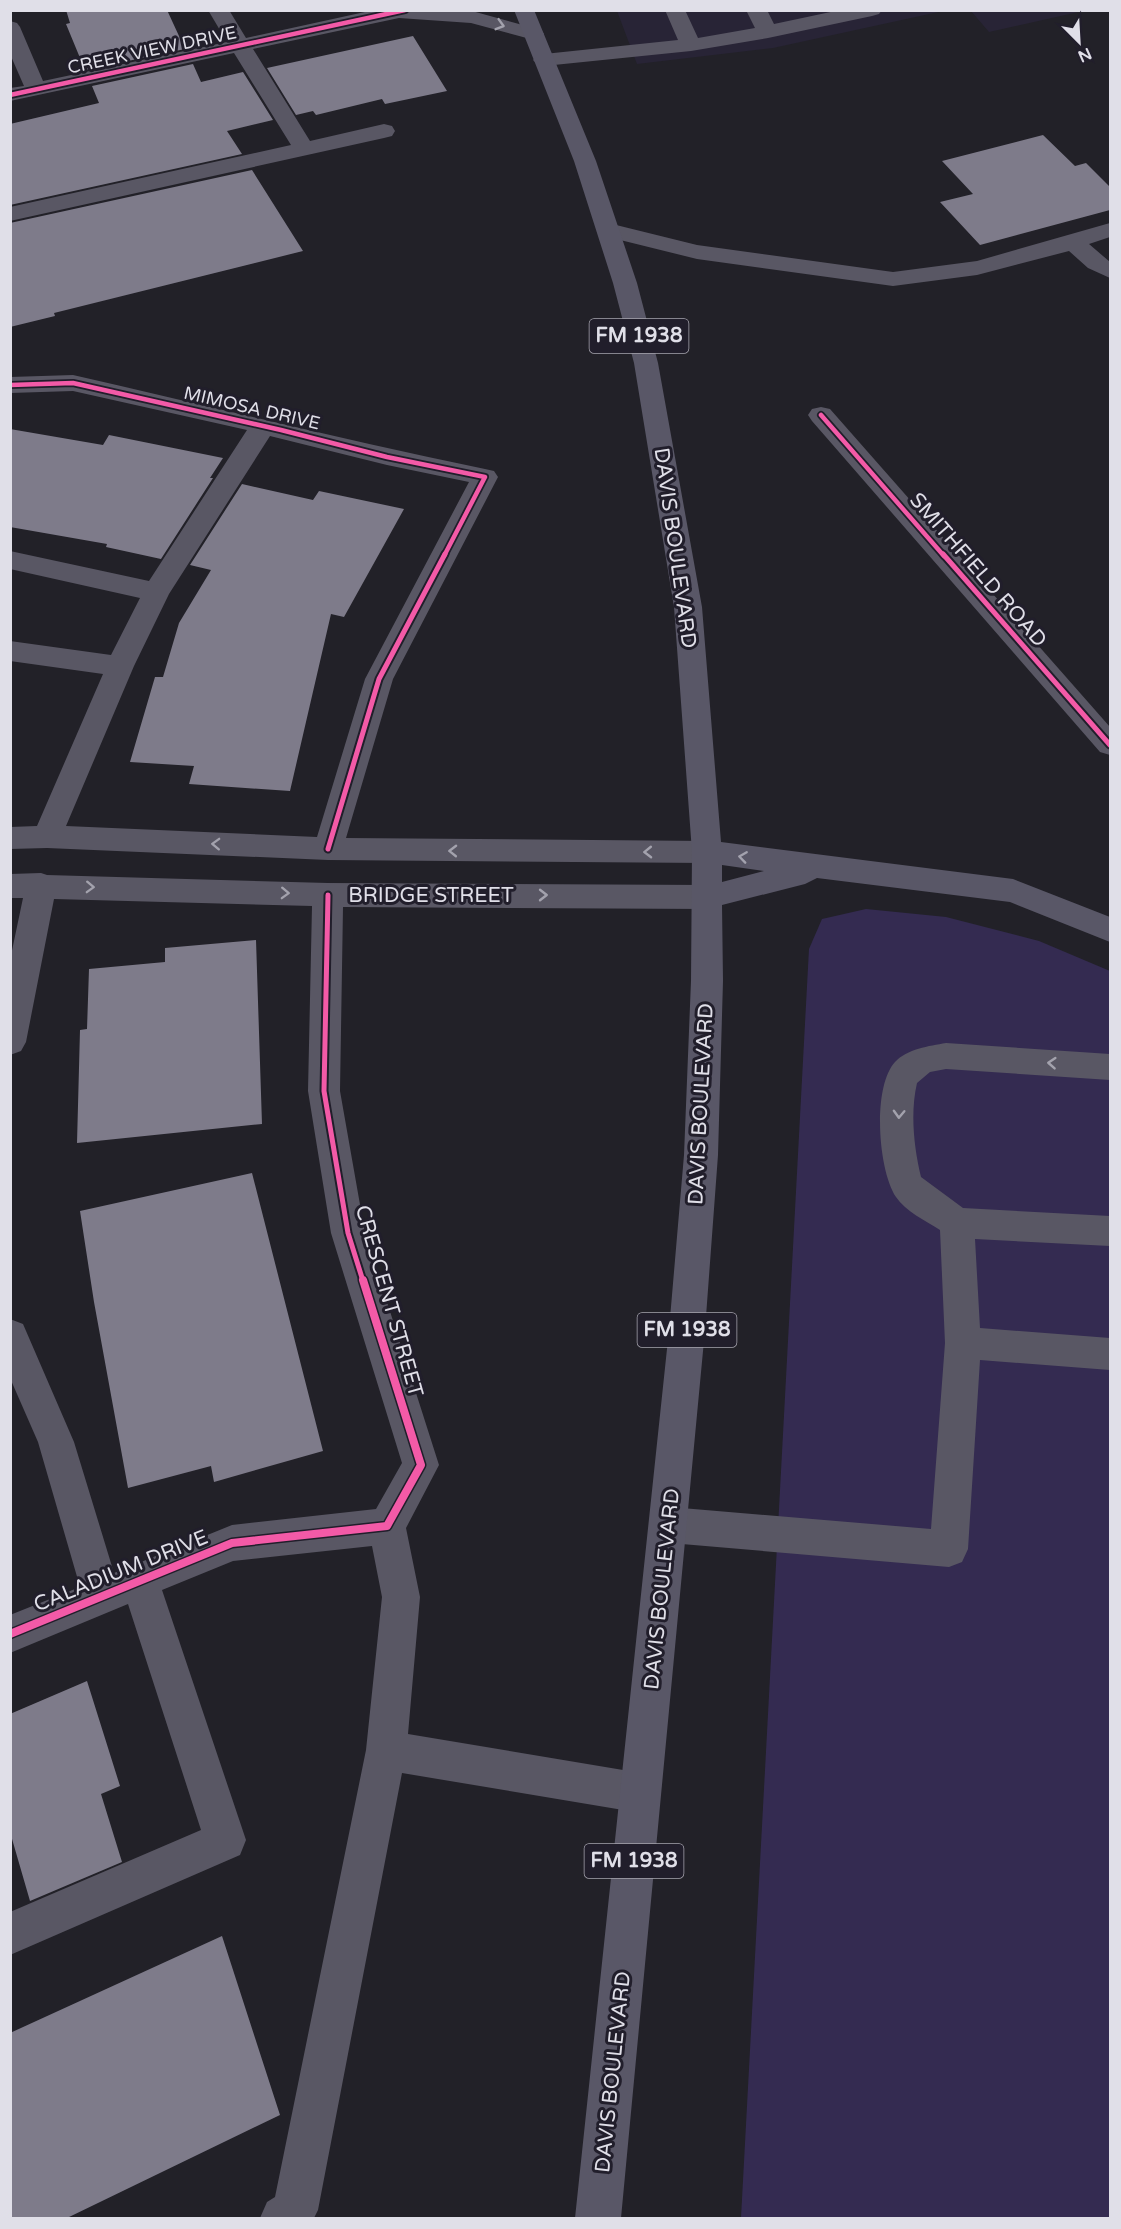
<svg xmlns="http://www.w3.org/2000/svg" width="1121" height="2229" viewBox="0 0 1121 2229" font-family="'Varela Round',sans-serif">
  <rect width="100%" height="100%" fill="#222128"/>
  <path fill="#282436" d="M617 11H943L773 48 637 64Z
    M971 11H1083L989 32Z"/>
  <path fill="#342b51" d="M866 909 946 917 1039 941 1110 971V2218H741L809 949 822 919Z"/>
  <path fill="#7e7b8a" d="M66 10H167L185 49 85 70 66 24 70 23Z
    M413 36 447 91 385 104 382 99 316 115 313 111 296 115 267 68Z
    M193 64 201 82 243 72 273 120 227 131 242 154 10 205V124L99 103 92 86Z
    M1043 135 1075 166 1086 163 1110 187V210L980 245 940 202 973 194 942 161Z
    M252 170 303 251 54 313 55 316 10 327V223Z
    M10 429 103 445 109 435 223 458 210 478H213L161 559 106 547 107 544 10 527Z
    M242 484 313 500 319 491 404 509 344 617 331 614 290 791 189 784 194 766 130 762 155 677H163L179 623 211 570 190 565Z
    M256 940 262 1124 77 1143 80 1030 87 1029 89 969 165 962V948Z
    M252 1173 323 1451 214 1482 211 1466 128 1488 94 1302 80 1211Z
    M87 1681 120 1786 101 1794 122 1862 30 1901 10 1832V1714Z
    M222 1936 280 2115 67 2218H10V2033Z"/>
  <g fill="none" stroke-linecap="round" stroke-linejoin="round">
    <path fill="#595764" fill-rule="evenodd" d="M208 10H229L246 38 374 10 472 11 541 30 544 34 541 38 534 40 471 23 399 18 253 49 310 141 384 124 392 126 395 131 392 136 384 138 10 221V207L291 145 234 53 10 101V88L24 86 10 54V21L17 23 20 27 43 81 227 42Z
      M665 10H685L698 38 755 28 746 10H767L774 24 840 10H882L879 14 872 16 768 38 691 51 544 66 537 64 533 60 537 56 544 54 678 40Z
      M608 223 697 245 893 272 977 261 1110 223V237L1089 244 1110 262V278L1088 268 1069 251 977 275 893 286 697 259 600 235 597 230 600 225Z
      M73 375C210 406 347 441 485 469L494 471 498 477 393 679 346 838 707 841 718 844 722 852 718 860 707 863 328 860 47 848 10 849V827L37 826 103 674 10 661V641L111 655 140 598 10 569V551L149 581 247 430 73 391 10 393V377ZM270 436 387 465 469 482 365 679 317 837 66 826 134 666 169 594Z
      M821 407 830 409 1110 727V755L1100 752 812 421 808 415 812 409Z
      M41 873 47 875 328 883 708 885 719 889 723 897 719 905 708 909 343 907 340 1091 365 1233 439 1465 406 1528 420 1597 408 1734 641 1773 655 1779 661 1793 655 1807 641 1813 402 1773 318 2210 314 2218H260L267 2202 275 2197 366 1750 382 1597 372 1546 233 1561 162 1590 246 1840 240 1855 10 1955V1912L201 1830 128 1604 10 1653V1615L80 1587 38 1442 10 1378V1319L23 1324 74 1442 114 1573 232 1525 376 1509 402 1463 331 1233 308 1091 312 906 54 899 26 1042 21 1051 10 1055V960L23 898H10V874Z
      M946 1043 1110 1054V1080L946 1069 930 1072 917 1083C910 1113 914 1148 921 1177L963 1208 1110 1216V1246L975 1239 980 1328 1110 1338V1370L980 1360 968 1549 962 1562 949 1567 670 1543 657 1538 651 1525 657 1512 670 1507 931 1529 945 1343 940 1230C926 1221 905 1211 896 1197 878 1170 872 1087 895 1062 907 1049 929 1046 946 1043Z"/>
    <path fill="#595767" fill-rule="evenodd" d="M514 10H534L596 161 637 283 658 363 702 607 721 842 1013 879 1110 917V942L1010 902 817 878 805 884 722 905 723 981 718 1155 705 1330 621 2218H575L669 1330 684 1155 691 981 692 852 674 607 634 363 613 283 574 161ZM722 865 764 871 722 882Z"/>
    <defs>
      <path id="cycleway-far2" d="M10 95 405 10
        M10 385 73 383 281 430 387 457 485 477 444 556
        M821 415 944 556"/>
      <path id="cycleway-far1" d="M943 554 1110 745
        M328 849 379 679 445 554
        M328 895 324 1091 348 1233 363 1281"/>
      <path id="cycleway" d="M10 1634 232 1543 387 1526 421 1465 363 1280"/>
    </defs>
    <use href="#cycleway-far2" stroke="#211e2b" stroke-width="8"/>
    <use href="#cycleway-far1" stroke="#211e2b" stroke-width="9"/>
    <use href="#cycleway" stroke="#211e2b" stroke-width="11"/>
    <use href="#cycleway-far2" stroke="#f35aa7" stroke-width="4.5"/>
    <use href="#cycleway-far1" stroke="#f35aa7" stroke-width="5"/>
    <use href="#cycleway" stroke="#f35aa7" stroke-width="8"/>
  </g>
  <defs><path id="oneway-chevron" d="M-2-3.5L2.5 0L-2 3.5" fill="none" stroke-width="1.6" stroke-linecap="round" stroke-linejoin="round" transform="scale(1.5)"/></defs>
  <g stroke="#a3a2ad">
    <use href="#oneway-chevron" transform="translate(500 25) rotate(16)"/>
    <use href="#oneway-chevron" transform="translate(216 844) rotate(-178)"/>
    <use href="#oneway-chevron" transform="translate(453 851) rotate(-179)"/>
    <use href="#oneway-chevron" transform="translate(648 852) rotate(179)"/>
    <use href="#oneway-chevron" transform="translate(90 887) rotate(2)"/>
    <use href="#oneway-chevron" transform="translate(285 893) rotate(2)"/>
    <use href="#oneway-chevron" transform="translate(543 895)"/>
    <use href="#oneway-chevron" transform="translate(1052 1063) rotate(-176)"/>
    <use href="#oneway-chevron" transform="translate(899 1114) rotate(92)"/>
  </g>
  <use stroke="#a3a2ae" href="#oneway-chevron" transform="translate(743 857) rotate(-172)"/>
  <g text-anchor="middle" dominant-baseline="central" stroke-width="6" stroke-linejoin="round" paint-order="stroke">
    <g font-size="18" fill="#e0dfe8" stroke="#211e2b">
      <text transform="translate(152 50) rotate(-12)">CREEK VIEW DRIVE</text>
      <text transform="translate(252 408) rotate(13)">MIMOSA DRIVE</text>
    </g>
    <g fill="#211e2b" stroke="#a7a5af" stroke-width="1.5">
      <rect x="589.5" y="319" width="99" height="34" rx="4.5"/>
      <rect x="637.5" y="1313" width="99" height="34" rx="4.5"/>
      <rect x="584.5" y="1844" width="99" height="34" rx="4.5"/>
    </g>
    <g font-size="20" font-weight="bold" fill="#e0dfe8">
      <text x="639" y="336">FM 1938</text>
      <text x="687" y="1330">FM 1938</text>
      <text x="634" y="1861">FM 1938</text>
    </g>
    <g font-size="21" fill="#e0dfe8" stroke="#211e2b">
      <text transform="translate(675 548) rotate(82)">DAVIS BOULEVARD</text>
      <text transform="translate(978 570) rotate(49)">SMITHFIELD ROAD</text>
      <text x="431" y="895">BRIDGE STREET</text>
      <text transform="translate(701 1104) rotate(-87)">DAVIS BOULEVARD</text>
      <text transform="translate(389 1301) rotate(74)">CRESCENT STREET</text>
      <text transform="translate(121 1571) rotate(-22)">CALADIUM DRIVE</text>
      <text transform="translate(662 1589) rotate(-84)">DAVIS BOULEVARD</text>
      <text transform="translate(613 2072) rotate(-84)">DAVIS BOULEVARD</text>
    </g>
  </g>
  <rect width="1121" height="2229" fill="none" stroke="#e0dfe8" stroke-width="24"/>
  <g transform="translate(1079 42) rotate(156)" stroke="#211e2b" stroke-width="4.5" paint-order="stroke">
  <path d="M0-4.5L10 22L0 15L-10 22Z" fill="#e0dfe8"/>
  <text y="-9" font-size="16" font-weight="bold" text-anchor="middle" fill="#e0dfe8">N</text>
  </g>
</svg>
